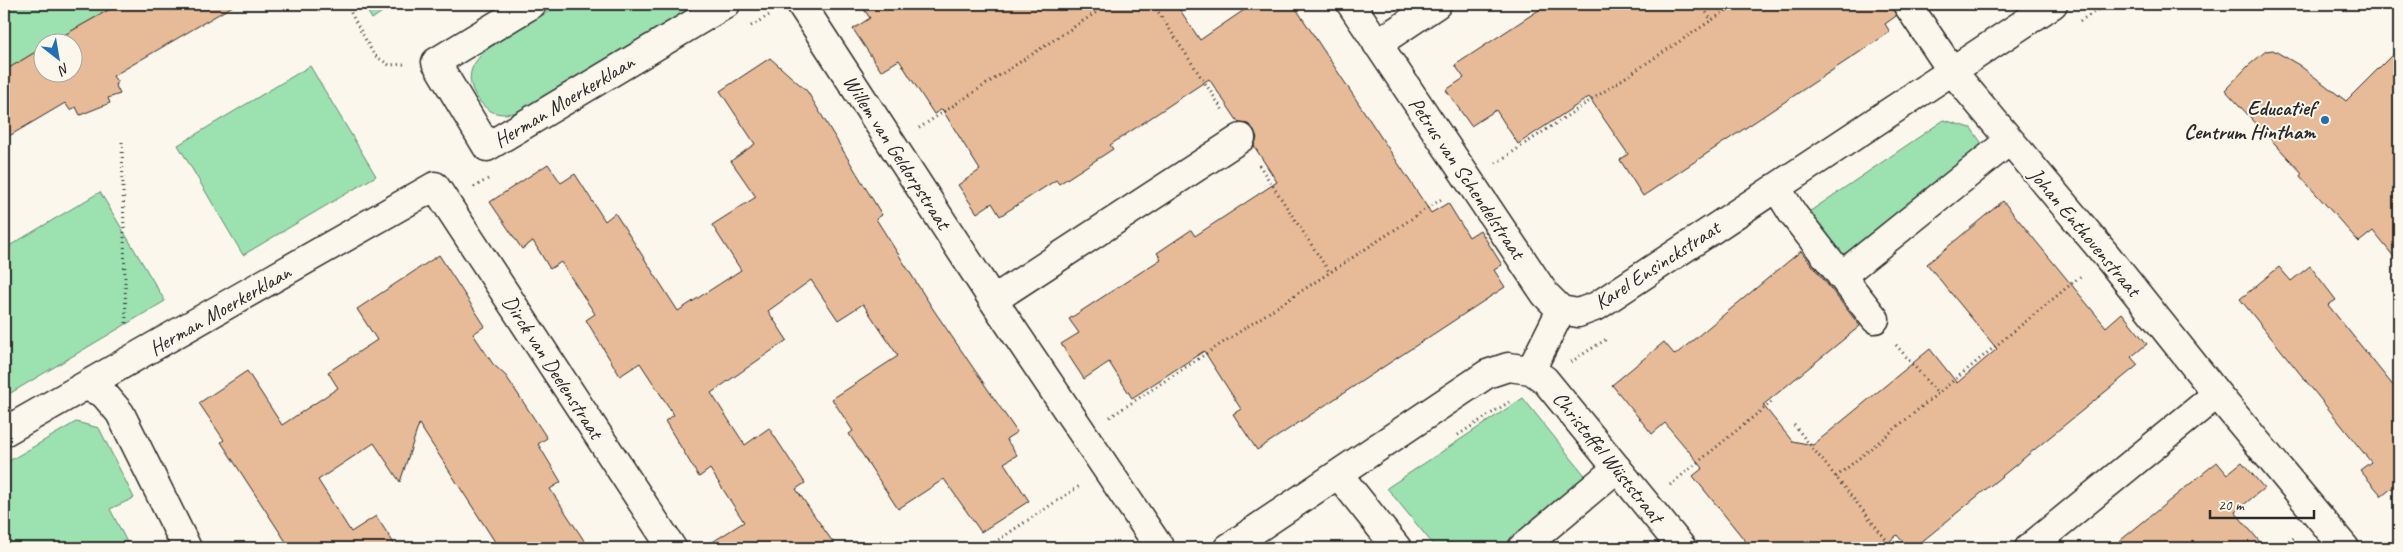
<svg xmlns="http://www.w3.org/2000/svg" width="2403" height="552" viewBox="0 0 2403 552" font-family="Caveat,sans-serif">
  <rect width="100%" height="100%" fill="#fbf7ec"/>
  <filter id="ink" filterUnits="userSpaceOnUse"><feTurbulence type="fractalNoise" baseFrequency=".02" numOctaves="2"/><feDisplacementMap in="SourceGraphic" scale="10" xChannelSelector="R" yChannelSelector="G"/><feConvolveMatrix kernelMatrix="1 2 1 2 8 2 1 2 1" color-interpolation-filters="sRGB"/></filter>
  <g filter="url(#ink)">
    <path fill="#9be2b0" stroke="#63866e" d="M4 4H119L52 42H42V48L4 71Z
      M363 4H391L392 5 372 19Z
      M561 4H701L522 111C506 115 493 117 481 103 452 67 488 48 515 31 531 22 546 13 561 4Z
      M310 66 376 176 243 255 178 145Z
      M1944 120 1971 128 1985 148 1857 253 1834 254 1803 216Z
      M100 192 165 301 4 397V249Z
      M1523 398 1587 478 1501 548H1436L1387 488Z
      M76 422 99 428 134 498 110 509 130 548H4V464Z"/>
    <path fill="#e8bb98" stroke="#2b2b2b" d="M119 4H236L113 76 118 83 115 84 120 94 108 98 110 103 80 115 76 107 70 110 65 103 4 139V71L42 48V72H72V42H52Z
      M860 4H1053L1056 6 1061 4H1176L1200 40 1253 4H1293L1431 213 1448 203 1469 237 1480 230 1502 265 1494 270 1505 287 1257 450 1233 414 1241 409 1204 351 1132 398 1109 362 1084 379 1061 344 1079 333 1069 319 1161 259 1157 253 1191 230 1195 236 1277 182 1254 146 1257 138 1254 130 1248 124 1239 123 1209 79 1110 145 1113 149 1059 184 1056 180 1000 216 992 203 977 213 958 185 980 170 942 109 934 114 899 60 881 71 853 29 870 18Z
      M1548 4H1892L1896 16 1885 24 1890 32 1643 196 1620 160 1628 154 1589 97 1518 144 1496 110 1471 126 1446 90 1464 78 1455 65Z
      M2399 48V263L2373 231 2359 242 2300 176 2302 173 2225 90 2248 66 2266 51 2273 50 2299 65 2346 101Z
      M770 58 807 91 882 215 876 219 933 309 1017 432 1006 439 1017 455 1004 463 1029 501 981 532 944 479 898 509 849 434 853 431 832 399 898 356 863 304 838 320 811 280 768 311 787 340 711 393 745 445 769 428 805 483 796 489 837 548H703L744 522 710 469 699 477 665 421 674 415 640 363 620 376 586 320 595 314 561 262 550 269 533 241 522 249 490 202 548 164 561 183 575 174 605 221 615 213 678 311 741 270 712 225 756 197 731 161 755 144 720 91Z
      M2003 201 2106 327 2122 313 2147 344 2131 357 2138 365 1914 548H1908L1897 535 1882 548H1751L1693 476 1703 468 1665 423 1652 434 1612 385 1664 342 1675 355 1801 251 1860 326 1763 405 1792 441 1813 445 1930 349 1957 383 1997 349 1927 264Z
      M439 255 485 326 473 334 493 364 506 376 547 438 538 444 561 482 550 489 589 548H499L419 424 400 482 374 443 318 480 351 532 376 516 397 548H290L221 442 224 440 199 403 247 371 282 425 338 388 328 372 377 340 357 309Z
      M2310 266 2336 300 2328 305 2399 393V497L2392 488 2382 496 2360 470 2371 462 2240 299 2279 267 2291 281Z
      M2217 462 2227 474 2242 462 2264 488 2235 512 2265 548H2111Z"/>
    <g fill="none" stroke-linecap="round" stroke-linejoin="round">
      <defs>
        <path id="minor" d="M532 4 436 62 487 147 726 4
          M801 4 993 300 1160 548
          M1351 4 1545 294 1561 310
          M1907 4 1952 71 2106 255 2217 394 2345 548
          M1377 44 1437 4
          M1776 187 1793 214 1875 319
          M1841 276 2009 141
          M993 300 1241 138
          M1531 370 1545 380 1682 548
          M85 386 103 393 120 413 187 548
          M4 432 435 186 672 548
          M1338 474 1397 548
          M1228 548 1487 374 1508 367 1531 370 1561 310 1578 313 1597 306 2053 4
          M1522 548 1617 468
          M2029 548 2217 394"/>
      </defs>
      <use href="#minor" stroke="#2b2b2b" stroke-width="31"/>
      <path stroke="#2b2b2b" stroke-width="3" stroke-dasharray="1 4" stroke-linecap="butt" d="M346 4 374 55 389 65 405 64
        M1153 4 1224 112
        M1701 4 1711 20
        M2080 21 2107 4
        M751 26 771 14
        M919 128 1109 4
        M122 142 126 326
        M1496 163 1736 4
        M1259 165 1330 273
        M474 187 488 179
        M1896 345 1938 394
        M1571 362 1608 338
        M1110 417 1443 198
        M1794 425 1893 548
        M1458 435 1509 402
        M1836 477 2081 276
        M1670 485 1774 400
        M986 548 1081 485
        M2281 548 2294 538"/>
      <use href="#minor" stroke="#fbf7ec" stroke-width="28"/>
    </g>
  </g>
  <circle fill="#1f6fb2" stroke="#fbf7ec" stroke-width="2" cx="2325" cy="120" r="5"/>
  <g text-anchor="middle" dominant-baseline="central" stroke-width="4" stroke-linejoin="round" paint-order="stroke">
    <g font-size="21" fill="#2b2b2b" stroke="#fbf7ec">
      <text transform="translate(564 101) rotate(-31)">Herman Moerkerklaan</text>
      <text transform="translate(897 152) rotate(57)">Willem van Geldorpstraat</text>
      <text transform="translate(1467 178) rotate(56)">Petrus van Schendelstraat</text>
      <text transform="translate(2085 232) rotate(50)">Johan Enthovenstraat</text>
      <text transform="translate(1657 265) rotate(-33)">Karel Ensinckstraat</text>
      <text transform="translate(220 310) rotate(-30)">Herman Moerkerklaan</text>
      <text transform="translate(553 367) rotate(57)">Dirck van Deelenstraat</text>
      <text transform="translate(1608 457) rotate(51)">Christoffel Wüststraat</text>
    </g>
    <g font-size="21" font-weight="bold" fill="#2b2b2b" stroke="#fbf7ec" text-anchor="end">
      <text x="2315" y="108">Educatief<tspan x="2315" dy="24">Centrum Hintham</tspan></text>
    </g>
  </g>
  <rect width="2403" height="552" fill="none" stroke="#fbf7ec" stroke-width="20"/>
  <rect x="10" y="10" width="2383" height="532" fill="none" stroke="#2b2b2b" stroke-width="2" filter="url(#ink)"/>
  <g transform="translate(58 58) rotate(149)"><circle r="24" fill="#fbf7ec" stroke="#a8a59f"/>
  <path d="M0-4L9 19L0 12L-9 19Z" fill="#1f6fb2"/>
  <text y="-8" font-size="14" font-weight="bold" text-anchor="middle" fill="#2b2b2b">N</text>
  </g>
  <path d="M2210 510v8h104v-8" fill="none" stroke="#2b2b2b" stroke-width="2.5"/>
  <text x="2218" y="510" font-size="15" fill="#2b2b2b" stroke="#fbf7ec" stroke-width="4" paint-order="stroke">20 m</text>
</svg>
